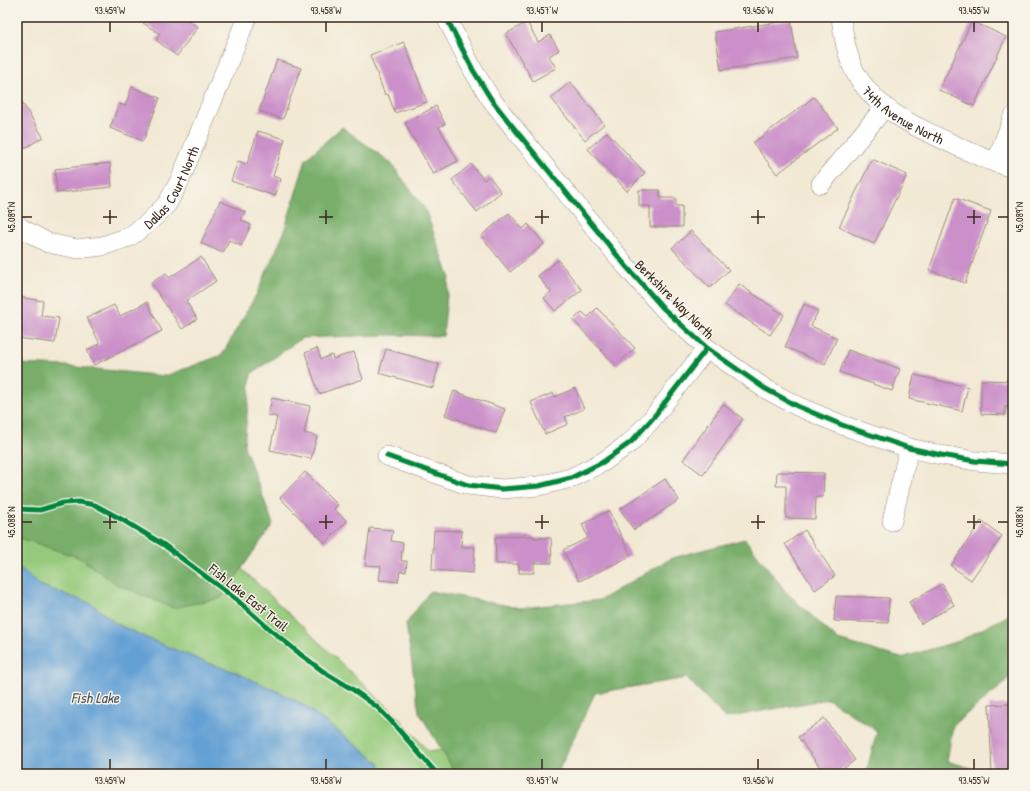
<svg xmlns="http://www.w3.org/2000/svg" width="1030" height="791" viewBox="0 0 1030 791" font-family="'Patrick Hand',sans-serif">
  <rect width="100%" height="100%" fill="#f7f3e8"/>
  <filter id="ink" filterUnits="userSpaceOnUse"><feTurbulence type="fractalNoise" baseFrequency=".025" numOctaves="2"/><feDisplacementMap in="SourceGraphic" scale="8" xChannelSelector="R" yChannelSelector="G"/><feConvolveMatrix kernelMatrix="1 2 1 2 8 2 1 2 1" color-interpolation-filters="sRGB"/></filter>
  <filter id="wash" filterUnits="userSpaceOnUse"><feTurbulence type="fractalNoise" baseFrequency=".012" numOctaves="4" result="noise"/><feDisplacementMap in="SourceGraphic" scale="16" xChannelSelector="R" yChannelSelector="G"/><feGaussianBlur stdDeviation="0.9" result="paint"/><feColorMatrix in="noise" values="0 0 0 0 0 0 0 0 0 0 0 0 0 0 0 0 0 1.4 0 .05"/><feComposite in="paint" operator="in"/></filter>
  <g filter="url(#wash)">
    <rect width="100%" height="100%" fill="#f2e9d4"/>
    <path fill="#95ca7b" stroke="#687a4c" d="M17 418 184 514 396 715 429 752 442 750 456 774H382L379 763 301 703 279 692 235 672 205 662 149 639 115 623 92 604 39 585 17 565Z"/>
    <path fill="#78ae6b" stroke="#5a6c44" d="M342 127 390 162 425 209 449 276 443 336 383 335 302 338 251 374 244 446 273 524 221 598 173 608 118 585 80 558 17 537V364L66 366 165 376 222 355 256 295 283 235 306 159Z
      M745 539 787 593 838 640 901 658 959 641 1013 613V674L1000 687 953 725 947 761 990 774H866L877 731 828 699 725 718 687 678 595 693 557 774H456L419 712 406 624 430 591 520 608 600 600 672 558Z"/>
    <path fill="#63a0d4" stroke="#4f6579" d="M17 565 39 585 92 604 115 623 149 639 205 662 235 672 279 692 301 703 379 763 382 774H17Z"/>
    <g id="blocks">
      <path fill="#cb8fc9" d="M148 17H184L198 27 177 56 156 40 160 34 143 23Z
        M791 20 797 58 721 70 715 32Z
        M972 21 1006 37 974 106 939 90Z
        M527 22 538 42 550 35 559 50 549 56 556 68 533 81 506 34Z
        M404 42 427 102 395 113 388 94 385 95 370 55Z
        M277 60 301 68 283 119 259 111Z
        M570 82 604 124 585 140 551 98Z
        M132 87 160 98 143 141 110 128 119 104 125 106Z
        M17 94 43 137 17 153Z
        M814 97 838 128 777 174 753 143Z
        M436 106 445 124 439 127 458 161 433 174 405 123Z
        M258 131 285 139 273 176 281 179 275 196 231 181 238 161 247 164Z
        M607 132 645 173 627 191 588 149Z
        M872 159 907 175 874 244 839 227Z
        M110 163 112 187 57 193 55 169Z
        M471 164 484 180 489 176 501 192 477 212 452 180Z
        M639 190H660V198H676V206H682V227H650V206H639Z
        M955 198 991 211 965 283 929 270Z
        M220 201 245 212 241 220 251 225 241 246 229 240 223 253 201 243Z
        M509 213 523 229 528 224 544 244 510 272 481 236Z
        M691 231 729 270 710 288 672 248Z
        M201 257 216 281 186 301 197 319 182 329 151 283 166 273 169 278Z
        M558 260 582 290 555 311 544 298 551 292 538 276Z
        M739 284 784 315 770 335 725 305Z
        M18 297 43 301 41 316 59 318 55 343 17 338Z
        M147 302 162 331 94 365 87 350 100 344 87 318 114 305 120 316Z
        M804 304 818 311 811 326 837 338 825 364 785 347Z
        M597 308 635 348 616 366 573 320 582 312 588 317Z
        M317 348 321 359 332 355 333 359 354 352 363 379 319 394 305 353Z
        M386 349 439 364 433 388 379 373Z
        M848 350 900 369 892 391 840 372Z
        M914 375 968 387 962 411 909 399Z
        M981 380 1013 381V407H1005V415L981 414Z
        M575 388 584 409 565 417 568 424 545 434 531 402 553 393 555 397Z
        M454 391 505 409 496 433 445 415Z
        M272 398 310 406 304 433 317 436 311 459 270 450 277 417 268 415Z
        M723 404 743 419 703 475 683 460Z
        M305 472 338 505 334 509 347 521 325 543 280 498Z
        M777 472 824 473 823 497H816L815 519 786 518V486H776Z
        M665 479 679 500 634 530 620 509Z
        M609 511 631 556 579 581 563 550 588 538 582 524Z
        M981 521 1002 536 971 580 951 566Z
        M370 528 393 530 391 541 403 543 401 561H407L406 572 400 571 398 582 379 580 381 566 365 565Z
        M434 530 462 531 461 547H475L473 573 432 570Z
        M805 530 835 576 815 590 785 544Z
        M534 536V538H551L552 563H534V573H519V564H496L495 537Z
        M942 584 954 605 921 624 909 602Z
        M836 596 889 598 888 623 834 621Z
        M1013 704V732H1012L1013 754V774H992L989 705Z
        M824 718 855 760 836 774H825L798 737Z"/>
    </g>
  </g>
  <g filter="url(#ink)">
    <use href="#blocks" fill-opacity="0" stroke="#968a79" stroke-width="1"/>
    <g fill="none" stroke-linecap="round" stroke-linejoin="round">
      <defs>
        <g id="minor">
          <path d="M446 17 473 70 491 99 509 122 625 265 664 309 707 348 764 388 797 406 842 425 909 448 941 455 975 461 1013 464"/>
          <path id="s1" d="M841 17C843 34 846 52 853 68 864 91 885 109 906 121 918 128 930 133 942 139 965 150 988 161 1013 168"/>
          <path d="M996 163 1013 117"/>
          <path d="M821 184 885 107"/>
          <path id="s2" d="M17 224 21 228 48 243 77 249 102 246 129 237 148 223 167 204 180 180 247 17"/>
          <path d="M387 456 468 485 502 489 539 486 571 478 603 462 631 442 652 419 707 348"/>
          <path d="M892 521 909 448"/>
        </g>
      </defs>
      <use href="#minor" stroke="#968a79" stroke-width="20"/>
      <use href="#minor" stroke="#fff" stroke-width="19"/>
      <defs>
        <path id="cycleway" d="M446 17 473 70 491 99 509 122 625 265 664 309 707 348 764 388 797 406 842 425 909 448 941 455 975 461 1013 464
          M387 456 468 485 502 489 539 486 571 478 603 462 631 442 652 419 707 348
          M17 509 40 510 63 503 79 502 95 505 121 519 164 545 237 600 266 626 300 654 324 672 352 689 377 707 391 721 437 774"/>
      </defs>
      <use href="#cycleway" stroke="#f7f3e8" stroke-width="8"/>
      <use href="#cycleway" stroke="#00873e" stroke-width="5"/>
    </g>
  </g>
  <path fill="none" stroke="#3b2a1e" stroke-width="1.5" d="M110 22V32M326 22V32M542 22V32M758 22V32M974 22V32M110 210V224M326 210V224M542 210V224M758 210V224M974 210V224M22 217H32M103 217H117M319 217H333M535 217H549M751 217H765M967 217H981M998 217H1008M110 515V529M326 515V529M542 515V529M758 515V529M974 515V529M22 522H32M103 522H117M319 522H333M535 522H549M751 522H765M967 522H981M998 522H1008M110 759V769M326 759V769M542 759V769M758 759V769M974 759V769"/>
  <g text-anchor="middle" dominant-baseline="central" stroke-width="3" stroke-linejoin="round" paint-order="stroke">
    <g font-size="14" fill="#3b2a1e" stroke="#f7f3e8">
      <text stroke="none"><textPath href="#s1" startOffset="123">74th Avenue North</textPath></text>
      <text stroke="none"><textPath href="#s2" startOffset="187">Dallas Court North</textPath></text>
      <text transform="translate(675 299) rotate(45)">Berkshire Way North</text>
      <text transform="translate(249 597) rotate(39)">Fish Lake East Trail</text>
    </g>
    <g font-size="15" font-style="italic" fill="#49535e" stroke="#f7f3e8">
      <text x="95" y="697">Fish Lake</text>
    </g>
  </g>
  <rect width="1030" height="791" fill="none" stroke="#f7f3e8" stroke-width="44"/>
  <rect x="22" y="22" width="986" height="747" fill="none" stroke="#3b2a1e" stroke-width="1.5"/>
  <g font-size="10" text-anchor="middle" fill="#3b2a1e">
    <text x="110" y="14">93.459°W</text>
    <text x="326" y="14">93.458°W</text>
    <text x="542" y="14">93.457°W</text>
    <text x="758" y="14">93.456°W</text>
    <text x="974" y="14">93.455°W</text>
    <text transform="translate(11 217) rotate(-90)" y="4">45.089°N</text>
    <text transform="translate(1019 217) rotate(-90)" y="4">45.089°N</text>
    <text transform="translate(11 522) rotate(-90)" y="4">45.088°N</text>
    <text transform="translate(1019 522) rotate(-90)" y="4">45.088°N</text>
    <text x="110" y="784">93.459°W</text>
    <text x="326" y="784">93.458°W</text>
    <text x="542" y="784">93.457°W</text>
    <text x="758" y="784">93.456°W</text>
    <text x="974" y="784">93.455°W</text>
  </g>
</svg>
